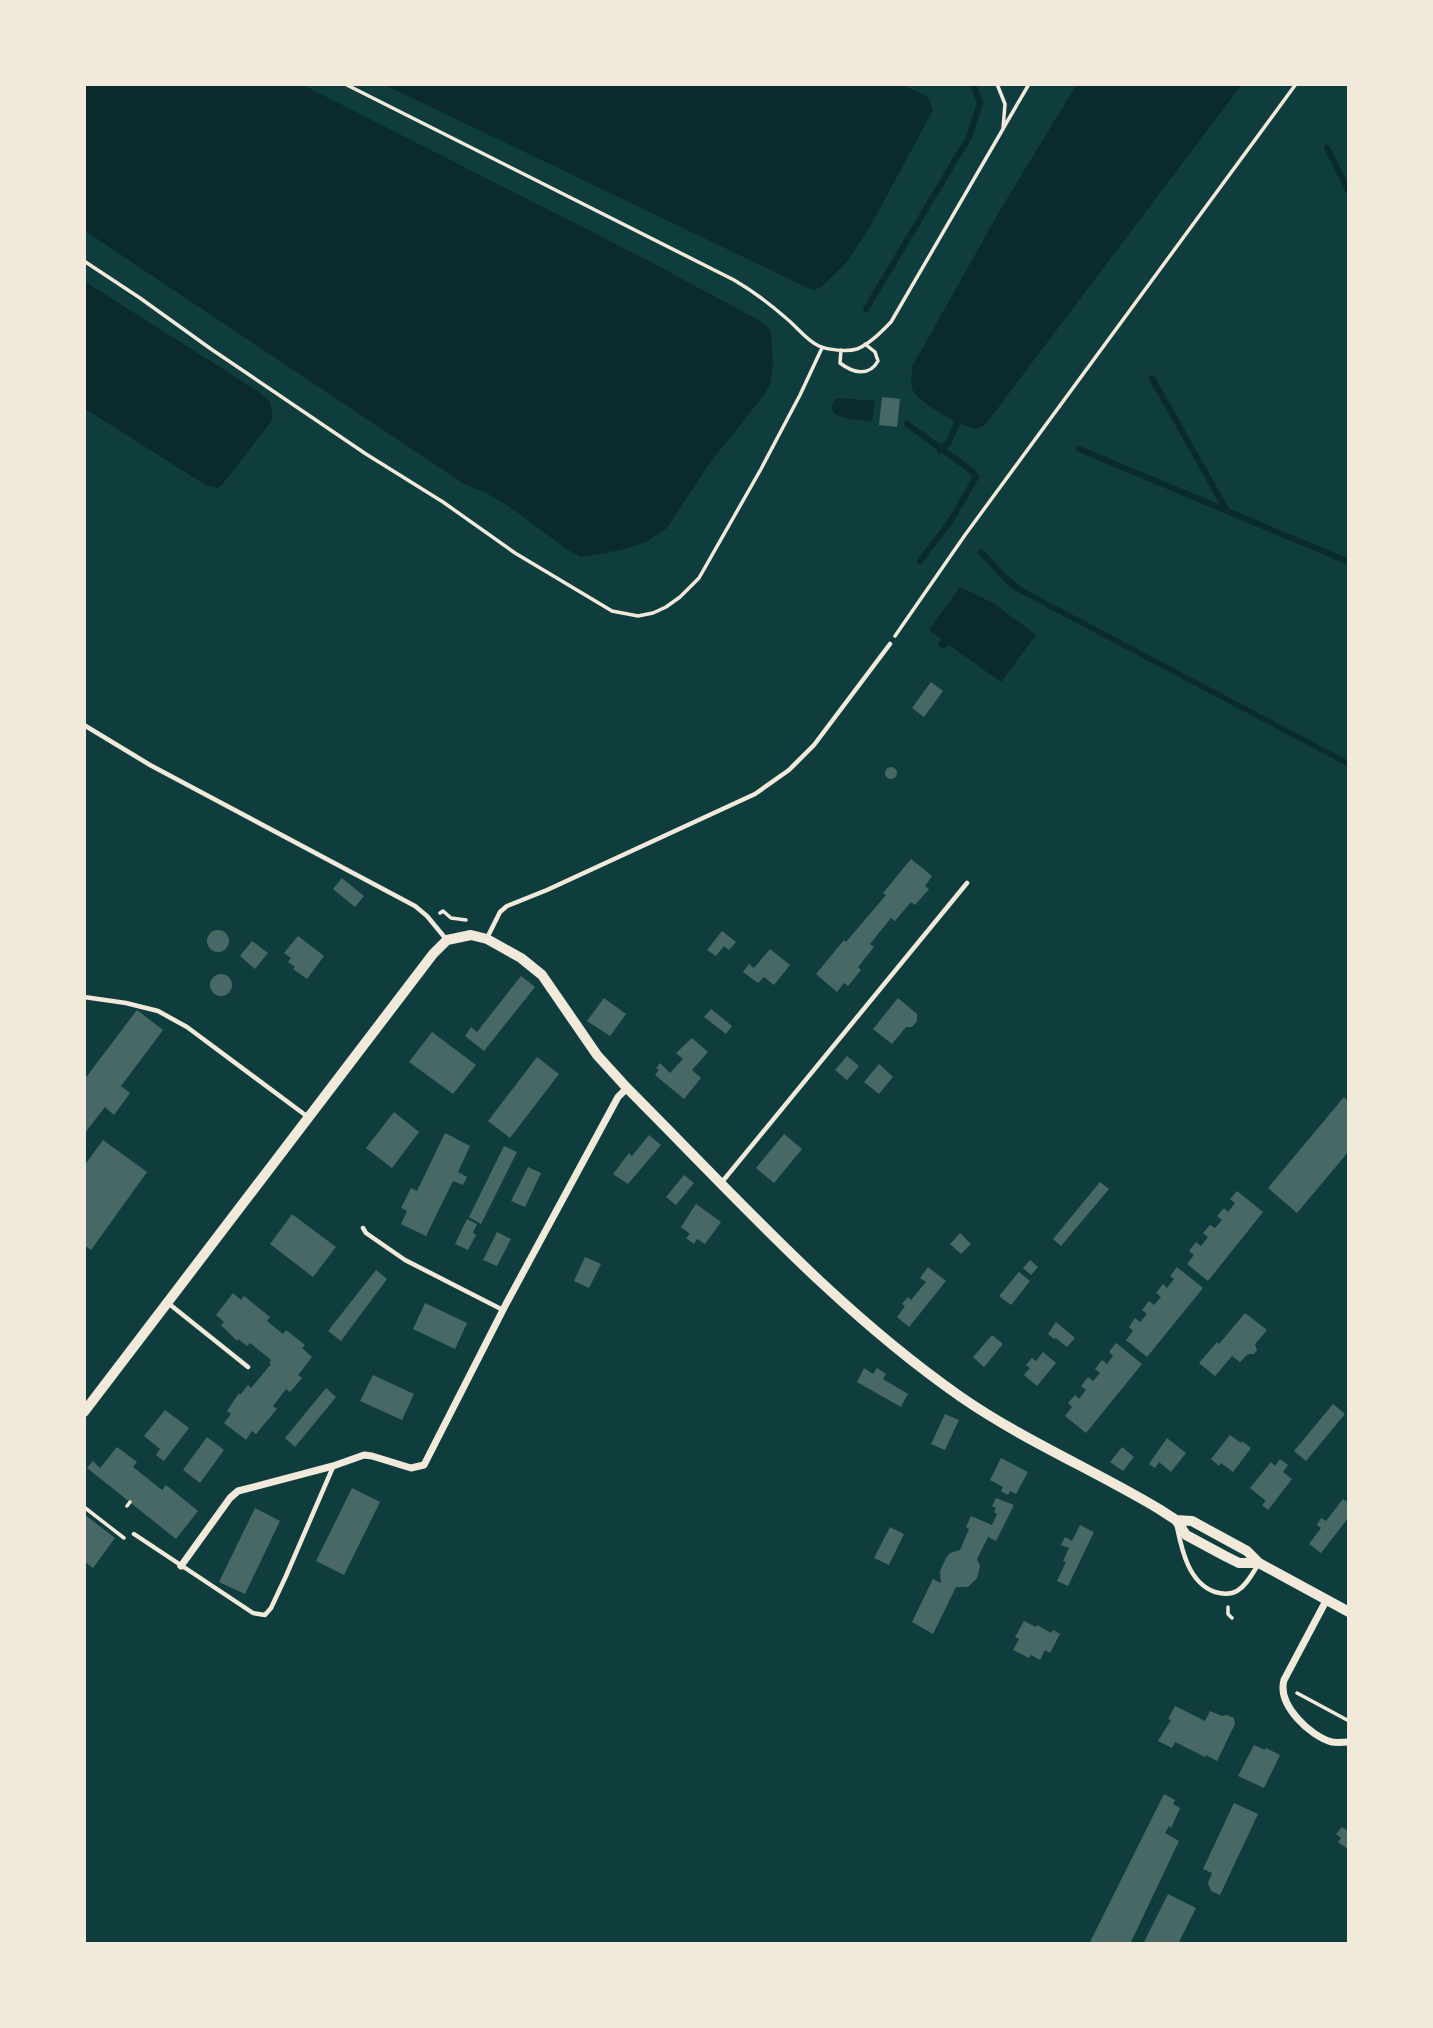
<svg xmlns="http://www.w3.org/2000/svg" width="1433" height="2028" viewBox="0 0 1433 2028" font-family="'Alegreya Sans',sans-serif">
  <rect width="100%" height="100%" fill="#0f3d3e"/>
  <path fill="#0a2a2b" d="M84 84H301L647 260 762 322 769 328 771 334 773 366 770 384 764 395 709 464 667 528 646 542 621 550 580 557 565 548 510 507 488 494 464 484 84 230Z
    M383 84H901L928 97 933 110 871 225 847 262 821 287 815 290 808 288Z
    M1077 84H1242L988 421C987 423 982 427 979 428 967 431 923 404 915 394 909 387 912 376 912 367L999 212Z
    M84 281 259 392 270 402 273 417 270 423 222 485 218 488 207 486 84 408Z
    M839 398 875 401 872 422 844 418 833 413 832 405 836 399Z
    M981 548 1008 576 1026 590 1349 761V767L1012 589 977 553Z
    M960 587 995 604 1036 635 1001 682 949 645 944 649 938 645 941 639 929 630Z"/>
  <g fill="none" stroke-linecap="round" stroke-linejoin="round">
    <path stroke="#0a2a2b" stroke-width="6" d="M1327 148 1349 192
      M866 309 969 137 980 103 973 84
      M1152 378 1227 511
      M907 424 972 471 976 477 950 522 920 561
      M1079 449 1349 562
      M940 450 948 443 958 421"/>
  </g>
  <path fill="#486865" d="M882 397 900 399 897 427 879 425Z
    M931 682 943 691 924 717 912 708Z
    M885 773a6 6 0 1 1 12 0a6 6 0 1 1-12 0Z
    M911 859 932 876 925 886 929 889 915 905 911 902 895 921 891 918 870 944 874 947 858 967 861 970 848 986 844 983 837 992 816 974 844 940 846 942 886 895 883 893Z
    M342 878 364 896 355 907 333 889Z
    M207 941a11 11 0 1 1 22 0a11 11 0 1 1-22 0Z
    M722 931 736 942 729 950 724 946 716 956 707 950Z
    M298 936 324 956 307 979 293 969 295 967 288 962 291 958 284 953Z
    M252 941 268 953 255 969 240 956Z
    M770 949 790 965 774 985 764 977 758 983 743 972 749 964 754 968Z
    M210 985a11 11 0 1 1 22 0a11 11 0 1 1-22 0Z
    M521 976 535 987 484 1051 465 1036 471 1027 477 1032Z
    M604 998 626 1014 610 1036 587 1021Z
    M898 998 917 1014V1021L912 1027H906L892 1044 873 1029Z
    M711 1009 732 1026 726 1034 704 1017Z
    M137 1010 163 1030 121 1086 130 1093 114 1115 105 1107 84 1134V1080Z
    M432 1032 476 1065 453 1094 409 1062Z
    M692 1038 708 1052 692 1070 701 1078 684 1099 655 1075 659 1070 656 1068 660 1063 670 1073 683 1059 676 1053Z
    M847 1056 859 1066 847 1080 835 1070Z
    M537 1057 559 1074 510 1138 488 1121Z
    M879 1064 893 1077 879 1094 864 1082Z
    M1344 1097 1349 1102V1151L1297 1213 1268 1188Z
    M394 1112 419 1132 392 1168 366 1148Z
    M445 1133 470 1146 458 1172 467 1177 463 1185 453 1181 426 1236 401 1224 407 1211 401 1208 411 1188 417 1191Z
    M784 1134 802 1149 774 1183 756 1168Z
    M649 1135 661 1145 628 1184 613 1174 629 1153 632 1156Z
    M103 1140 147 1172 91 1250 84 1245V1166Z
    M504 1146 517 1152 481 1224 469 1217Z
    M528 1167 541 1173 525 1207 511 1201Z
    M684 1175 694 1183 676 1205 666 1197Z
    M1100 1182 1109 1189 1061 1246 1053 1239Z
    M1237 1191 1263 1212 1208 1281 1187 1264 1194 1255 1189 1251 1196 1242 1201 1246 1208 1237 1203 1233 1210 1225 1215 1228 1222 1220 1217 1216 1224 1208 1228 1212 1235 1203 1230 1199Z
    M696 1204 721 1222 705 1244 697 1239 694 1244 686 1238 690 1234 681 1227Z
    M292 1214 336 1247 313 1277 270 1244Z
    M467 1219 477 1224 473 1233 476 1235 468 1250 455 1244Z
    M497 1232 511 1239 497 1266 483 1260Z
    M960 1233 971 1244 961 1254 950 1244Z
    M585 1257 601 1264 589 1288 574 1281Z
    M1030 1260 1038 1267 1031 1275 1023 1268Z
    M928 1267 946 1281 909 1327 897 1317 905 1306 902 1304 908 1297 911 1300 926 1282 920 1278Z
    M1177 1267 1203 1288 1147 1357 1126 1340 1133 1331 1129 1327 1135 1318 1140 1322 1147 1314 1142 1310 1149 1301 1154 1305 1161 1297 1156 1293 1163 1284 1167 1288 1174 1279 1170 1276Z
    M376 1270 387 1279 341 1341 328 1331Z
    M1019 1272 1030 1281 1011 1305 999 1296Z
    M233 1293 241 1300 244 1296 270 1317 267 1321 283 1334 286 1330 305 1345 302 1348 312 1357 298 1375 302 1378 290 1392 286 1389 273 1406 277 1409 256 1434 252 1431 246 1440 224 1423 231 1414 227 1411 239 1393 240 1395 248 1385 251 1388 271 1364 269 1363 271 1360 250 1343 247 1346 238 1339 237 1341 221 1325 224 1322 216 1315Z
    M425 1303 467 1323 455 1349 413 1329Z
    M1245 1313 1267 1330 1255 1344 1257 1350 1254 1354H1248L1240 1362 1232 1356 1215 1376 1199 1363 1217 1342 1219 1344Z
    M1056 1322 1075 1338 1067 1347 1056 1338 1054 1339 1048 1334Z
    M992 1335 1003 1344 984 1367 973 1357Z
    M1116 1343 1142 1364 1086 1433 1065 1416 1072 1407 1068 1403 1075 1395 1079 1399 1086 1390 1081 1386 1088 1377 1093 1381 1100 1373 1095 1369 1102 1360 1107 1364 1113 1356 1109 1352Z
    M1043 1352 1056 1363 1037 1386 1024 1375 1030 1368 1026 1365 1032 1358 1036 1361Z
    M864 1368 873 1374 877 1368 886 1374 883 1379 908 1394 901 1407 857 1382Z
    M373 1375 414 1394 402 1420 360 1401Z
    M326 1388 336 1397 295 1447 285 1438Z
    M1333 1404 1345 1414 1306 1461 1294 1451Z
    M165 1410 189 1428 164 1461 156 1455 160 1449 144 1436Z
    M945 1414 959 1420 945 1450 931 1444Z
    M1230 1435 1241 1443 1242 1441 1251 1448 1233 1472 1221 1463 1219 1466 1211 1459Z
    M207 1437 224 1450 200 1483 183 1470Z
    M1167 1438 1186 1453 1171 1472 1159 1462 1155 1468 1149 1464Z
    M117 1447 137 1462 133 1467 162 1490 166 1485 198 1511 176 1539 87 1468 93 1461 100 1468Z
    M1122 1447 1134 1457 1123 1471 1110 1462Z
    M1001 1458 1028 1472 1016 1494 1010 1491 1008 1495 1001 1491 1003 1487 990 1480Z
    M1280 1459 1288 1465 1283 1472 1292 1479 1268 1510 1262 1505 1266 1501 1250 1488 1271 1462 1275 1466Z
    M352 1488 380 1502 344 1575 316 1561Z
    M996 1498 1014 1505 996 1541 988 1537 977 1559 980 1566 977 1578 968 1587H956L933 1634 912 1622 933 1579 941 1583 940 1571 946 1558 950 1553 960 1550 969 1529 966 1527 971 1516 992 1525 997 1514 994 1512 996 1508 992 1506Z
    M1343 1499 1349 1503V1517L1321 1553 1309 1544 1321 1528 1317 1525 1321 1518 1326 1521Z
    M255 1508 280 1521 245 1594 219 1582Z
    M84 1514 115 1538 93 1568 84 1561Z
    M1080 1525 1094 1532 1068 1586 1057 1581 1066 1562 1063 1561 1069 1548 1061 1545 1065 1537 1072 1541Z
    M890 1527 904 1534 889 1565 874 1558Z
    M1024 1621 1036 1627 1037 1625 1051 1633 1053 1630 1060 1634 1050 1653 1045 1650 1040 1660 1031 1655 1029 1658 1013 1650 1019 1639 1015 1637Z
    M1175 1706 1205 1721 1210 1711 1222 1716 1227 1715 1234 1718 1235 1724 1217 1761 1206 1755 1205 1757 1175 1742 1172 1748 1158 1741 1171 1720 1168 1719Z
    M1254 1745 1265 1750 1266 1748 1280 1755 1264 1788 1238 1776Z
    M1164 1794 1175 1800 1173 1804 1180 1808 1171 1828 1169 1826 1165 1833 1179 1841 1130 1944H1089Z
    M1234 1803 1258 1814 1220 1895 1211 1891 1208 1883 1212 1873 1203 1869Z
    M1342 1827 1347 1830 1349 1827V1850L1338 1842 1341 1838 1336 1834Z
    M1168 1894 1196 1908 1178 1944H1143Z"/>
  <g fill="none" stroke-linecap="round" stroke-linejoin="round">
    <path stroke="#f1e9da" stroke-width="3.5" d="M345 84 734 280C753 291 770 304 786 318 797 327 807 341 819 346 828 350 847 352 857 349 870 344 882 331 891 322L1003 129 1005 104 997 84
      M1004 127 1029 84
      M84 261 140 298 211 349 366 454 443 502 515 553 612 611 638 616 653 613 666 607 680 597 699 578 761 469 800 395 822 348
      M841 350 840 363C853 373 869 377 878 361L875 352 865 344
      M895 636 965 535 1296 84
      M440 913 443 911 451 918 466 920
      M127 1506 130 1502
      M84 1507 124 1538
      M1228 1607V1614L1232 1618
      M1297 1693 1349 1721"/>
    <path stroke="#f1e9da" stroke-width="4.5" d="M84 725 150 765 415 906 427 916 446 939
      M487 938 500 912 507 906 547 890 755 794 789 770 814 745 890 644
      M84 997 126 1003 158 1011 187 1027 308 1117
      M722 1182 967 883
      M363 1228 366 1233 405 1260 503 1310
      M168 1303 248 1367
      M1177 1527C1182 1551 1189 1583 1215 1592 1222 1594 1230 1595 1237 1591 1246 1586 1252 1574 1258 1565
      M134 1534 253 1613 265 1615 271 1608 286 1576 333 1467"/>
    <path stroke="#f1e9da" stroke-width="7" d="M181 1566 230 1498 238 1491 333 1466 364 1455 372 1456 411 1468 424 1465 506 1304 618 1097 627 1088
      M1327 1599 1284 1680C1277 1705 1310 1736 1332 1742 1338 1743 1343 1742 1349 1742"/>
    <path stroke="#f1e9da" stroke-width="10" d="M84 1412 433 954 447 940 471 935 487 939 521 958 542 975 597 1055 627 1088C734 1195 836 1310 961 1397 1023 1440 1094 1470 1159 1509L1176 1520 1186 1535 1225 1556 1239 1563H1259
      M1176 1520 1192 1521 1247 1551 1259 1563 1349 1612"/>
  </g>
  <rect width="1433" height="2028" fill="none" stroke="#f1e9da" stroke-width="172"/>
</svg>
